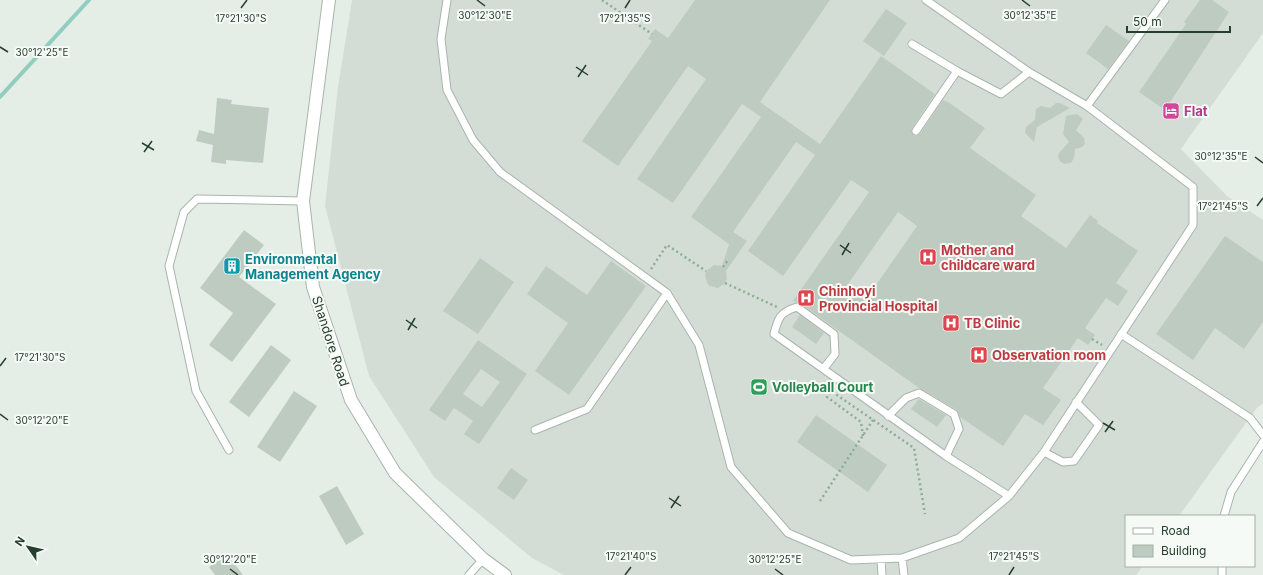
<svg xmlns="http://www.w3.org/2000/svg" width="1263" height="575" viewBox="0 0 1263 575" font-family="Inter,sans-serif">
  <rect width="100%" height="100%" fill="#e5ede7"/>
  <path fill="#d4ddd5" d="M352 0H1263V33L1181 149 1227 196 1263 220V403L1256 409 1179 516H1126V566H1143L1136 575H564L532 558 434 477 369 376 325 206 338 87Z"/>
  <g fill="none" stroke-linecap="round" stroke-linejoin="round">
    <path stroke="#92cebf" stroke-width="4" d="M0 97 89 0"/>
  </g>
  <path fill="#becbc1" fill-rule="evenodd" d="M695 0H830L760 102 820 144 881 56 935 94 912 128 913 135 916 136 920 134 943 100 948 102 985 128 970 148 1036 195 1021 216 1066 248 1090 215 1098 221 1097 223 1138 251 1116 283 1128 291 1118 306 1106 298 1085 328 1095 335 1088 345 1078 338 1043 388 1061 400 1043 425 1025 414 1003 446 960 417 957 410 919 388 800 303 793 301 869 192 851 180 783 276 748 251 815 155 796 142 733 232 747 241 726 271 727 279 725 283 718 288 710 286 707 283 705 275 706 271 714 265 722 266 729 244 691 217 761 117 742 104 673 203 637 179 706 79 688 66 618 166 582 141 652 41 648 39 655 29 668 38ZM898 212 917 226 865 301 846 287Z
    M1200 0H1212L1229 12 1165 110 1139 92 1186 24 1184 22Z
    M886 9 907 23 884 56 863 41Z
    M1106 25 1129 41 1108 69 1086 53Z
    M217 98 232 100 231 104 269 108 263 163 226 160V164L211 162 213 145 196 141 199 130 214 134Z
    M1056 103H1060L1070 108 1037 127 1034 142 1025 133 1026 127 1035 120 1036 109 1041 106 1050 108Z
    M1077 114 1083 119 1076 130 1084 138 1085 144 1082 147 1075 149 1074 158 1071 163 1064 164 1060 161 1058 157 1059 153 1069 142 1063 134 1066 116Z
    M244 230 264 245 239 277 276 304 232 362 209 345 233 313 200 288Z
    M1225 236 1263 262V322L1244 349 1215 328 1193 360 1156 334Z
    M480 258 514 282 478 334 443 311Z
    M611 261 646 286 569 395 535 371 568 323 527 294 546 266 587 295Z
    M800 315 824 333 816 344 792 327Z
    M478 340 527 374 479 444 464 434 473 421 454 408 445 421 429 410ZM481 369 500 382 482 407 463 394Z
    M271 345 291 360 249 417 229 402Z
    M294 391 317 406 280 462 257 447Z
    M919 399 946 415 937 427 911 409Z
    M816 415 887 465 868 492 797 442Z
    M511 468 528 480 514 500 497 488Z
    M337 486 364 534 346 545 319 496Z
    M227 554 243 575H215L209 567Z"/>
  <g fill="none" stroke-linecap="round" stroke-linejoin="round">
    <defs>
      <path id="service" d="M447 0 441 39 447 90 473 140 500 172 667 293 699 345 731 467 788 533 851 560 902 558 959 538 1009 496 1044 452 1193 225V187L1087 106 1029 72 926 0
        M912 44 957 71 1001 94 1029 72
        M1087 106 1165 0
        M916 131 957 71
        M1121 334 1250 418 1263 435
        M824 368 835 354 834 334 797 307C780 312 778 318 774 334L946 456 1009 496
        M888 416 906 398 919 393 954 414 959 429 946 456
        M535 430 587 409 667 293
        M229 450 196 391 169 266 184 212 197 199 303 201
        M1044 452 1063 462 1074 461 1099 425 1076 402
        M1224 516 1231 492 1263 442
        M902 558 904 575
        M881 559 882 575
        M1222 566V575
        M469 575 483 559"/>
      <path id="tertiary" d="M329 0 303 201 313 287 351 400 395 473 483 559 505 575"/>
    </defs>
    <use href="#service" stroke="#a8b5ac" stroke-width="9"/>
    <use href="#tertiary" stroke="#a8b5ac" stroke-width="14"/>
    <path stroke="#88af93" stroke-width="2.5" stroke-dasharray="2 3" stroke-linecap="butt" d="M602 0 652 34
      M723 267 728 260
      M651 269 667 245 706 271
      M725 283 777 307
      M1092 339 1102 345
      M863 436 861 422 827 397 831 391 914 448 925 514
      M820 501 873 420"/>
    <use href="#service" stroke="#fff" stroke-width="7"/>
    <use href="#tertiary" stroke="#fff" stroke-width="12"/>
  </g>
  <path fill="none" stroke="#263e2e" stroke-width="1.5" d="M477 0 485 6M1022 0 1030 6M241 8 247 0M625 8 630 0M0 47 8 52M576 67 588 75M578 77 586 65M142 143 154 150M144 152 152 141M1255 157 1263 163M1257 206 1263 198M840 245 851 253M842 255 849 243M406 320 417 328M408 330 415 318M0 366 6 358M0 414 8 420M1103 423 1115 430M1105 432 1113 421M669 498 681 506M671 508 679 496M230 569 238 575M775 569 783 575M625 575 631 567M1009 575 1014 567"/>
  <defs>
    <symbol id="hotel-square" viewBox="-11 -11 22 22"><rect x="-9" y="-9" width="18" height="18" rx="4" fill="#d1479c" stroke="#f6faf6"/><path d="M-6-4.5h1.5V1H6V5H4.5V3h-9V5H-6ZM-4 0a1.8 1.8 0 1 1 3.6 0ZM.5 0V-2.5h3Q6-2.5 6 0Z" fill="#fff"/></symbol>
    <symbol id="hospital-square" viewBox="-11 -11 22 22"><rect x="-9" y="-9" width="18" height="18" rx="4" fill="#e0444e" stroke="#f6faf6"/><path d="M-5-5h3v3.5h4V-5h3V5h-3V1.5h-4V5h-3Z" fill="#fff"/></symbol>
    <symbol id="building-square" viewBox="-11 -11 22 22"><rect x="-9" y="-9" width="18" height="18" rx="4" fill="#0f9aa8" stroke="#f6faf6"/><path d="M-4-6H4V6H1V3H-1V6H-4ZM-2.5-4.3h1.7v1.8h-1.7ZM.8-4.3h1.7v1.8H.8ZM-2.5-1h1.7V.8h-1.7ZM.8-1h1.7V.8H.8Z" fill="#fff"/></symbol>
    <symbol id="stadium-square" viewBox="-11 -11 22 22"><rect x="-9" y="-9" width="18" height="18" rx="4" fill="#2e9e5b" stroke="#f6faf6"/><path d="M0-5a6.5 5 0 1 0 0 10a6.5 5 0 1 0 0-10ZM-3.5-1.8h7v3.6h-7Z" fill="#fff"/></symbol>
  </defs>
  <g fill-rule="evenodd">
    <use href="#hotel-square" x="1161" y="101" width="20" height="20"/>
    <use href="#hospital-square" x="918" y="247" width="20" height="20"/>
    <use href="#building-square" x="222" y="256" width="20" height="20"/>
    <use href="#hospital-square" x="796" y="288" width="20" height="20"/>
    <use href="#hospital-square" x="941" y="313" width="20" height="20"/>
    <use href="#hospital-square" x="969" y="345" width="20" height="20"/>
    <use href="#stadium-square" x="749" y="377" width="20" height="20"/>
  </g>
  <g text-anchor="middle" dominant-baseline="central" stroke-width="4" stroke-linejoin="round" paint-order="stroke">
    <g font-size="13" font-weight="bold" fill="#b23c85" stroke="#f6faf6" text-anchor="start">
      <text x="1184" y="111">Flat</text>
    </g>
    <g font-size="13" font-weight="bold" fill="#be3a42" stroke="#f6faf6" text-anchor="start">
      <text x="941" y="250">Mother and<tspan x="941" dy="15">childcare ward</tspan></text>
      <text x="819" y="291">Chinhoyi<tspan x="819" dy="15">Provincial Hospital</tspan></text>
      <text x="964" y="323">TB Clinic</text>
      <text x="992" y="355">Observation room</text>
    </g>
    <g font-size="13" font-weight="bold" fill="#0d838f" stroke="#f6faf6" text-anchor="start">
      <text x="245" y="259">Environmental<tspan x="245" dy="15">Management Agency</tspan></text>
    </g>
    <g font-size="13" fill="#263e2e" stroke="#f6faf6">
      <text transform="translate(331 341) rotate(72)">Shandore Road</text>
    </g>
    <g font-size="13" font-weight="bold" fill="#27864d" stroke="#f6faf6" text-anchor="start">
      <text x="772" y="387">Volleyball Court</text>
    </g>
  </g>
  <g font-size="10" text-anchor="middle" fill="#263e2e" stroke="#f6faf6" stroke-width="4" stroke-linejoin="round" paint-order="stroke">
    <text x="485" y="19">30°12'30"E</text>
    <text x="1030" y="19">30°12'35"E</text>
    <text x="241" y="22">17°21'30"S</text>
    <text x="625" y="22">17°21'35"S</text>
    <text x="42" y="56">30°12'25"E</text>
    <text x="1221" y="160">30°12'35"E</text>
    <text x="1223" y="210">17°21'45"S</text>
    <text x="40" y="361">17°21'30"S</text>
    <text x="42" y="424">30°12'20"E</text>
    <text x="631" y="560">17°21'40"S</text>
    <text x="1014" y="560">17°21'45"S</text>
    <text x="230" y="563">30°12'20"E</text>
    <text x="775" y="563">30°12'25"E</text>
  </g>
  <rect x="1125" y="515" width="130" height="52" fill="#f6faf6" stroke="#a3afa6"/>
  <rect x="1133" y="528" width="20" height="6" fill="#ffffff" stroke="#a3afa6"/>
  <text x="1161" y="535" font-size="12" fill="#263e2e">Road</text>
  <rect x="1133" y="545" width="20" height="12" fill="#becbc1" stroke="#a3afa6"/>
  <text x="1161" y="555" font-size="12" fill="#263e2e">Building</text>
  <g transform="translate(28 547) rotate(304)" stroke="#f6faf6" stroke-width="3" paint-order="stroke">
  <path d="M0-3L7 15L0 10L-7 15Z" fill="#263e2e"/>
  <text y="-6" font-size="11" font-weight="bold" text-anchor="middle" fill="#263e2e">N</text>
  </g>
  <path d="M1127 26v6h103v-6" fill="none" stroke="#263e2e" stroke-width="2"/>
  <text x="1133" y="26" font-size="12" fill="#263e2e" stroke="#f6faf6" stroke-width="3" paint-order="stroke">50 m</text>
</svg>
